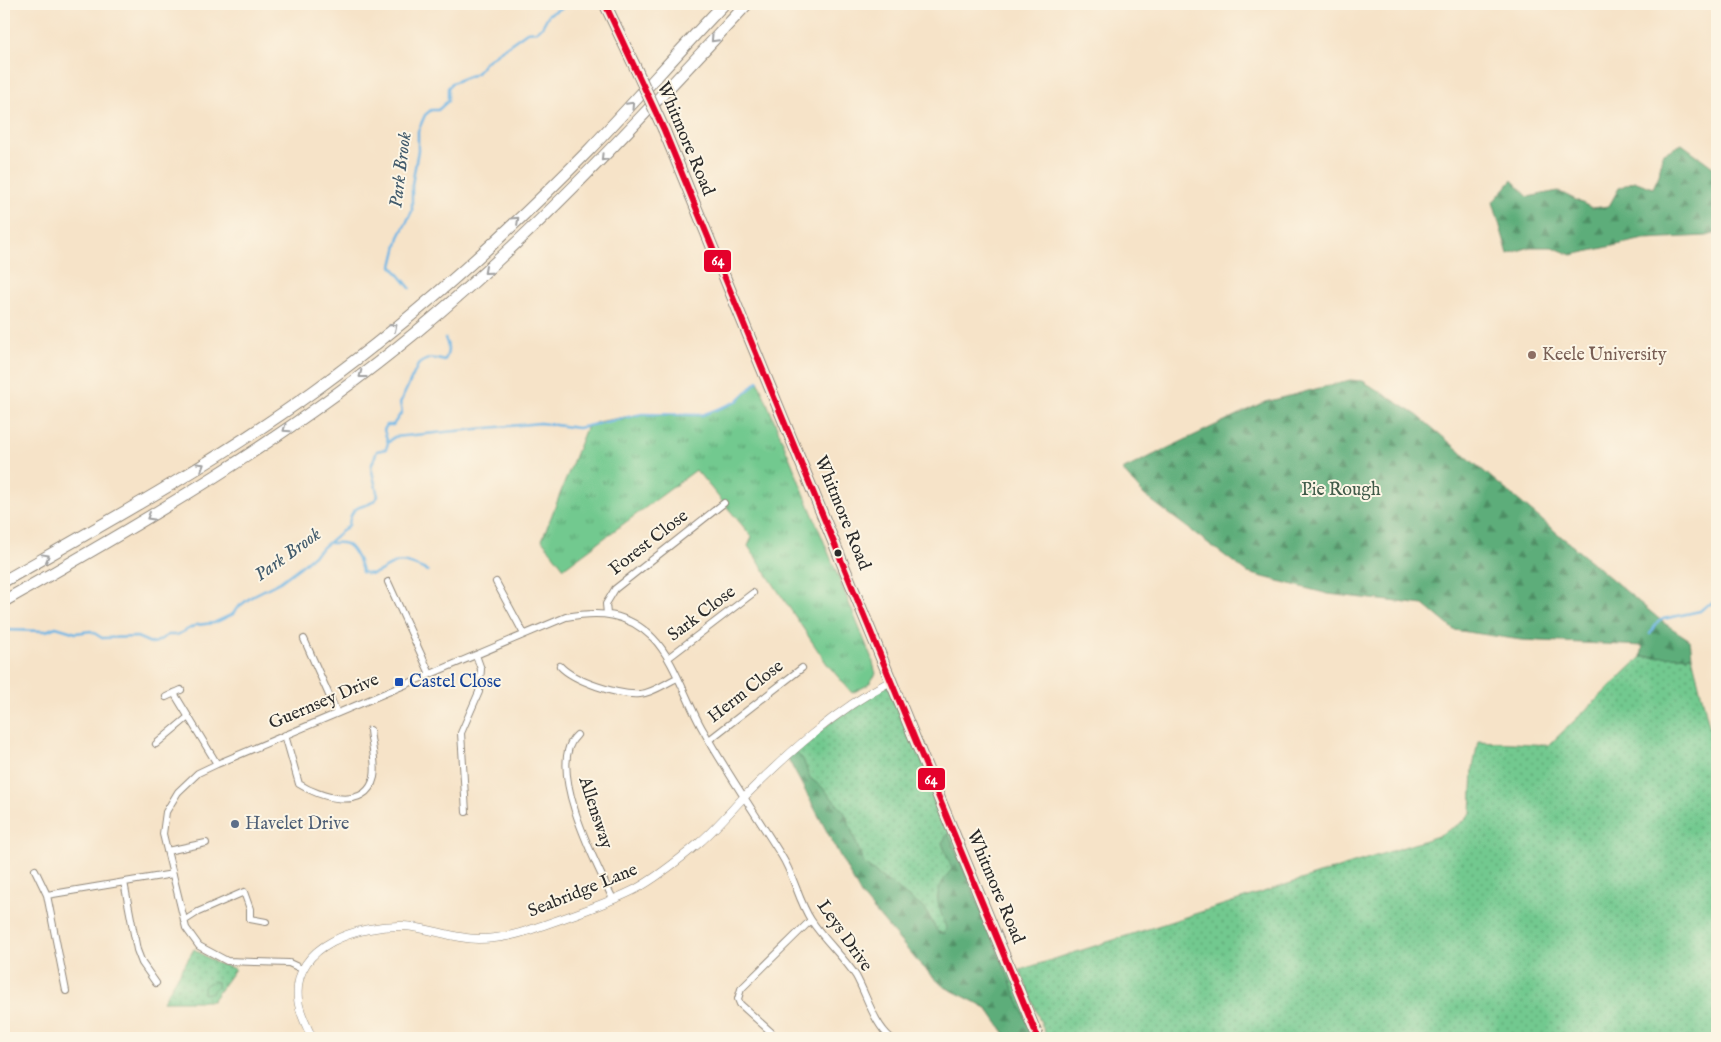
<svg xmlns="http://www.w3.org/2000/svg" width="1721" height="1042" viewBox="0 0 1721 1042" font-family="'IM FELL English',serif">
  <defs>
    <pattern id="grass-dots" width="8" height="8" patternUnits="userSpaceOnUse" patternTransform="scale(1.25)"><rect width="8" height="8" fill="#72c98f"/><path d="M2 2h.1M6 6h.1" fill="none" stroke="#5ea375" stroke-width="1.8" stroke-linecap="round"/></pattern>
    <pattern id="forest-firs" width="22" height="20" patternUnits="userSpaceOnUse" patternTransform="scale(1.25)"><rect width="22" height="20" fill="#5dad7a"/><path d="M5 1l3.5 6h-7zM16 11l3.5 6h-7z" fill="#4d8d64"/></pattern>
    <pattern id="park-tufts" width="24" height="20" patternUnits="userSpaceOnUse" patternTransform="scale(1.25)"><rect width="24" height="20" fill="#72c98f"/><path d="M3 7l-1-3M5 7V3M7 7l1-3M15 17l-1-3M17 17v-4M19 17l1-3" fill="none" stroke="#5ea375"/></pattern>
  </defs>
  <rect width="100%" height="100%" fill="#fcf5e5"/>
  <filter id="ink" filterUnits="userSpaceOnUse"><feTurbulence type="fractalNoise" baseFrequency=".02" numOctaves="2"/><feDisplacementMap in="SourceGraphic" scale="10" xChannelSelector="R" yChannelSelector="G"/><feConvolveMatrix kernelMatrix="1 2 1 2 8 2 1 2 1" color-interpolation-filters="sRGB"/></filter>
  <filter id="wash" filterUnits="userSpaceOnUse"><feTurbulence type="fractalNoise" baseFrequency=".0096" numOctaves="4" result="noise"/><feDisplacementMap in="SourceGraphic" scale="20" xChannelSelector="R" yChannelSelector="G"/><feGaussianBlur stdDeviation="1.12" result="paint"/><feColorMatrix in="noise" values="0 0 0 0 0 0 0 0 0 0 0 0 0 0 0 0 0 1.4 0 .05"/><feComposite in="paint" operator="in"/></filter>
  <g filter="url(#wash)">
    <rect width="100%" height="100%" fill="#f6e3c8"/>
    <path fill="url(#grass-dots)" stroke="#4e7a5d" d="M1692 656 1717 758V1038H1047L1020 970 1438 836 1461 823 1471 813 1473 768 1478 741 1549 745 1641 657Z
      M891 681 1031 1019 1008 1038 987 1008 943 986 918 962 815 807 787 757 808 738Z
      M194 949 216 963 235 969 212 1001H163Z"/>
    <path fill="url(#forest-firs)" stroke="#446c52" d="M1682 144 1717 170V233L1707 236 1644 239 1572 255 1552 247H1530L1508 254 1493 202 1512 180 1528 197 1558 191 1592 208 1609 206 1619 188 1634 181 1653 188 1659 175 1662 154Z
      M1350 380 1363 381 1417 415 1664 623 1690 640 1692 656 1641 657 1643 646 1521 640 1454 630 1424 605 1328 594 1248 573 1144 495 1122 470 1262 403Z
      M794 751 803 759 810 778 823 788 845 813 864 864 926 910 937 931 944 934 946 928C937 900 931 895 952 869L942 843 948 833 1034 1038H1008L987 1008 943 986 918 962 861 895 787 757Z"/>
    <path fill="url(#park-tufts)" stroke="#4e7a5d" d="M758 381 872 659 876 674 868 685 852 693 827 664 748 546 752 537 696 470 564 568 542 540 586 428 597 422 642 414 702 415 736 402Z
      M213 981 217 982V987L210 993 204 994V986Z"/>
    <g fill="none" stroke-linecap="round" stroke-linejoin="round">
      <path stroke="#6db5e5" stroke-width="2.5" d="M410 288 392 266 399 237 412 211V185L418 150V131L425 115 431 110H438L448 101V88L452 83 477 73 485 62 527 32 536 31 542 27 549 14 568 5
        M388 443 394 437 540 423 578 428 642 414 702 415 736 402 758 381
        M330 543C335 543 341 542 346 544 353 547 361 564 362 572 377 578 383 567 396 563 406 560 420 568 428 571
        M4 630 46 631 56 627 76 633 91 631 102 638 137 637 153 644 168 635H177L196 625 214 623 233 614 237 608 254 595 280 582 300 567 349 525C351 499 368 512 378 496L371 467 377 451 386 449 388 443 384 430 387 425H393L402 412 400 403 418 365C425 358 435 357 444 361 449 354 449 346 445 338
        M1650 634 1658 622 1663 619 1700 611 1707 605 1717 602"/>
    </g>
  </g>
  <g filter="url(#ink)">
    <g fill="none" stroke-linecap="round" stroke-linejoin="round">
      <defs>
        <path id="minor" d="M388 582 430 674
          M496 582 524 634
          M607 614 606 604 615 589 724 503
          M304 639 337 713
          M668 658 753 593
          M560 666C574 681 619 696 640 694 653 693 666 683 677 678
          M174 693 217 764
          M166 697 181 690
          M285 735 299 784C319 797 366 812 374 777 377 763 371 744 370 730
          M577 735C544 765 597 866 613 899
          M709 740 802 668
          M156 744 187 718
          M466 812 461 733 479 692 481 669 476 655
          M167 851 206 843
          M35 870 47 895 66 991
          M124 882 137 950 142 963 156 983
          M47 895 173 874
          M184 921 198 912 244 892 250 909V919L266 922
          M302 969 289 963 227 961 199 946 186 928 163 834 166 812 178 792 198 773 217 764 566 617C599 611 627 612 653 638 674 659 687 703 703 730 727 773 755 813 781 855 794 875 798 900 811 920 824 940 843 956 856 976 867 996 874 1024 891 1038
          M771 1032 740 1004 738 999 741 989 811 920"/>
        <path id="tertiary" d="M312 1038C307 1026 299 1013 298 999 292 944 360 925 403 926 428 927 453 939 478 939 497 939 520 934 538 927 570 916 604 905 634 890 657 878 680 859 699 843 714 830 728 814 742 799 786 755 835 710 891 681"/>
        <path id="trunk" d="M605 4 636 69
          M664 130 1038 1038"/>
        <path id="motorway" d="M4 581C109 521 216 462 314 391 412 320 504 237 588 151 634 103 678 52 724 4
          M4 601C147 520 288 438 415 333 537 232 640 119 747 4"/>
      </defs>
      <use href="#minor" stroke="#90877a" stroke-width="8"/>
      <use href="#tertiary" stroke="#90877a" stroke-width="9"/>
      <use href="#trunk" stroke="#90877a" stroke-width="13"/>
      <use href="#motorway" stroke="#90877a" stroke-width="13"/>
      <use href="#minor" stroke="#fff" stroke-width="6"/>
      <use href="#tertiary" stroke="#fff" stroke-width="8"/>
      <use href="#trunk" stroke="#fff" stroke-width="11"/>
      <use href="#motorway" stroke="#fff" stroke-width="11"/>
      <defs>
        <path id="trunk-bridge" d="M636 69 664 130"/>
      </defs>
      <use href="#trunk-bridge" stroke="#90877a" stroke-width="13" stroke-linecap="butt"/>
      <use href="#trunk-bridge" stroke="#fff" stroke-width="11"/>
      <defs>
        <path id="bus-1" d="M605 4 664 130 1038 1038"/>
      </defs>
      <use href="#bus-1" stroke="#fcf5e5" stroke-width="10"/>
      <use href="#bus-1" stroke="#e4002b" stroke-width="6"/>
    </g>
    <defs><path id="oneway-chevron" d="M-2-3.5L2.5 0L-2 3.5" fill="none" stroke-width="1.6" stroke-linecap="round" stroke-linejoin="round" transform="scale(1.25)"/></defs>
    <g stroke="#a0a0a0">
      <use href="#oneway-chevron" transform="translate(714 39) rotate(133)"/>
      <use href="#oneway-chevron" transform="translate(631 105) rotate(-47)"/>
      <use href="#oneway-chevron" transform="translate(604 158) rotate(134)"/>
      <use href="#oneway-chevron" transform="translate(516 220) rotate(-43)"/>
      <use href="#oneway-chevron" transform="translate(487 271) rotate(139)"/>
      <use href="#oneway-chevron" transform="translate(394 327) rotate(-39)"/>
      <use href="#oneway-chevron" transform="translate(362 375) rotate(143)"/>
      <use href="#oneway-chevron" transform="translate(286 429) rotate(145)"/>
      <use href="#oneway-chevron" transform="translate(201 466) rotate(-32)"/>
      <use href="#oneway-chevron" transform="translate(150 517) rotate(150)"/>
      <use href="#oneway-chevron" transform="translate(46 557) rotate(-29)"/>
    </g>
  </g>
  <circle fill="#8d6e63" stroke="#fcf5e5" stroke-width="2" cx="1532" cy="355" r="5"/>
  <circle fill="#2b2b2b" stroke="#fcf5e5" stroke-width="2" cx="838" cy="553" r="4.5"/>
  <rect fill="#1a4fb4" stroke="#fcf5e5" stroke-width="2" x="394" y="677" width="10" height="10" rx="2.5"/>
  <circle fill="#5c6f8a" stroke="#fcf5e5" stroke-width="2" cx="235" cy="824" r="5"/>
  <g text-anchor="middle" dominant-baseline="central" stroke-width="4" stroke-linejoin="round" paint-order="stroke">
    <g font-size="18" fill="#2b2b2b" stroke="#fcf5e5">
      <text transform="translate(685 139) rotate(67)">Whitmore Road</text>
      <text transform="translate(842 513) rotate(68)">Whitmore Road</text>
      <text transform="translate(649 543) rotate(-38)">Forest Close</text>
      <text transform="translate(702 614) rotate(-37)">Sark Close</text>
      <text transform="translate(746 692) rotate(-38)">Herm Close</text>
      <text transform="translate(324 702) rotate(-23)">Guernsey Drive</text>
      <text transform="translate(595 813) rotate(72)">Allensway</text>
      <text transform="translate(995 887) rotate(67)">Whitmore Road</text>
      <text transform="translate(583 891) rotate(-22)">Seabridge Lane</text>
      <text transform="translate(844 936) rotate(55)">Leys Drive</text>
    </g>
    <g font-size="18" fill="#785e54" stroke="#fcf5e5" text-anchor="start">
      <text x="1542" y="355">Keele University</text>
    </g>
    <g font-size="18" fill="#405a49" stroke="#fcf5e5">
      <text x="1341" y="490">Pie Rough</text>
    </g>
    <g font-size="18" fill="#164399" stroke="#fcf5e5" text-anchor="start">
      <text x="409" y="682">Castel Close</text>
    </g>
    <g font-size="18" fill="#4e5e75" stroke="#fcf5e5" text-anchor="start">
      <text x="245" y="824">Havelet Drive</text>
    </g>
    <g font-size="19" font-style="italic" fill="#425b6c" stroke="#fcf5e5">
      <text transform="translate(401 170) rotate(-83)">Park Brook</text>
      <text transform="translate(288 555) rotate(-36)">Park Brook</text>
    </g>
  </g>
  <g stroke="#fcf5e5" stroke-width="2">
    <rect x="703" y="249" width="29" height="24" rx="5" fill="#e4002b"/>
    <rect x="917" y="767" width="29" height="24" rx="5" fill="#e4002b"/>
  </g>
  <g font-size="14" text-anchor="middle" font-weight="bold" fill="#fff">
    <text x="718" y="265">64</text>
    <text x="931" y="784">64</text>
  </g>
  <rect width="1721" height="1042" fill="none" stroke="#fcf5e5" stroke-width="20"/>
</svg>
